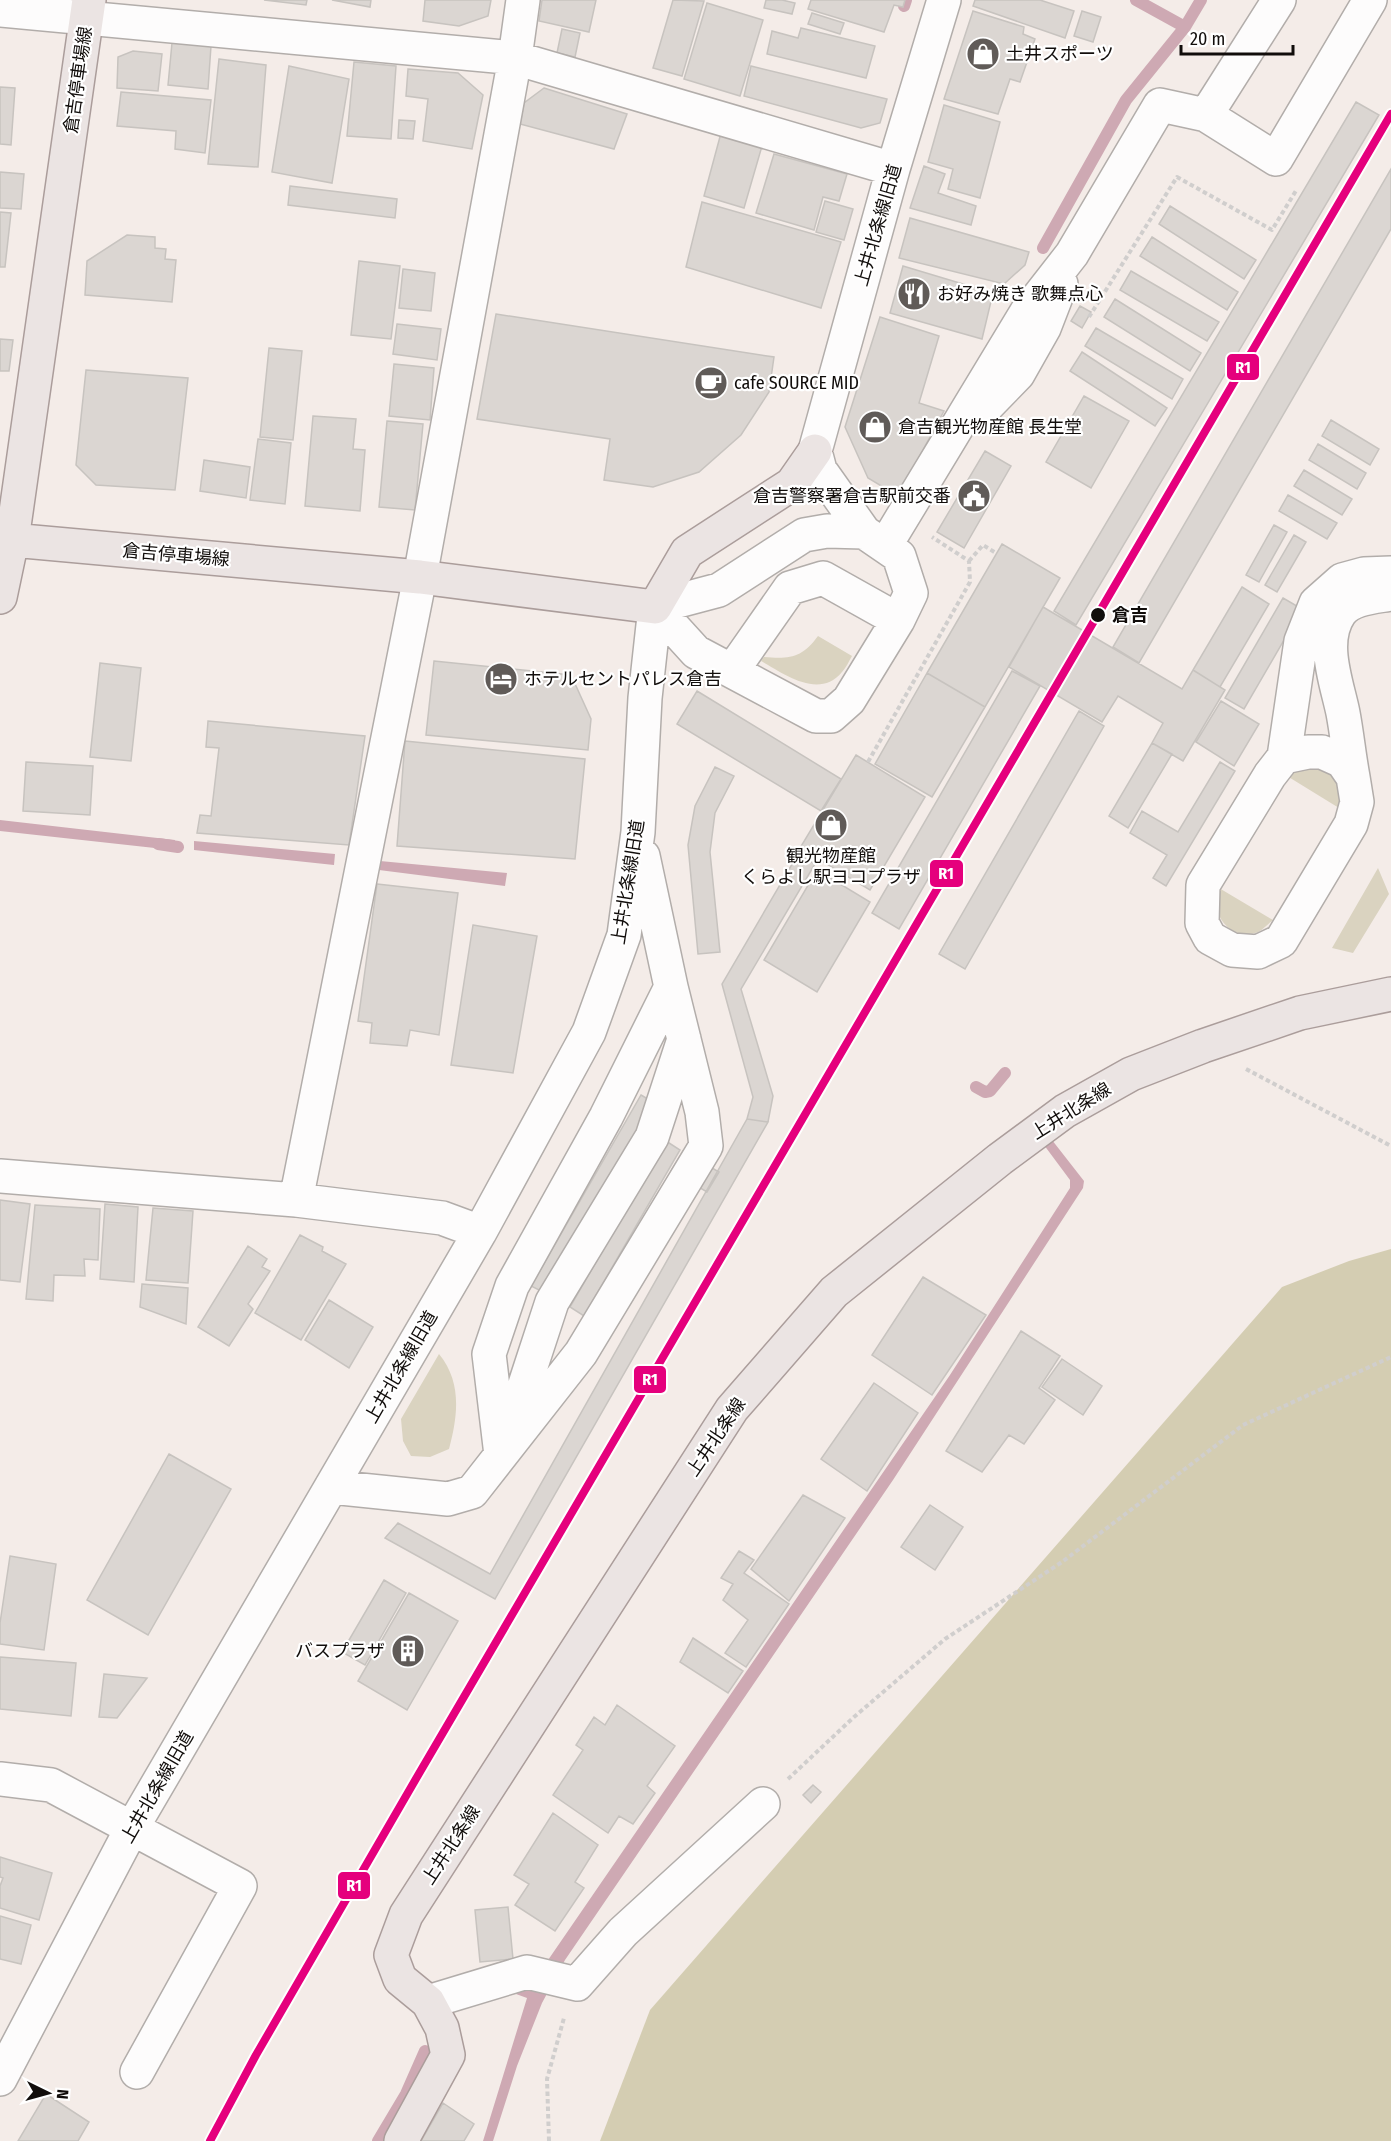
<svg xmlns="http://www.w3.org/2000/svg" width="1391" height="2141" viewBox="0 0 1391 2141" font-family="'Fira Sans Condensed','Noto Sans JP',sans-serif">
  <rect width="100%" height="100%" fill="#f4ece8"/>
  <path fill="#dad3c0" d="M818 636 852 656C849 661 846 668 842 672 819 700 784 674 761 661L764 657C790 659 802 658 818 636Z
    M1299 766C1333 769 1343 770 1339 808L1287 776Z
    M1378 868 1389 894 1353 953 1332 948Z
    M1219 888 1273 920C1268 924 1263 930 1258 932 1241 939 1223 929 1218 912 1216 906 1219 895 1219 888Z
    M439 1354C462 1382 458 1415 449 1449L430 1457 411 1456 403 1441 401 1419Z"/>
  <path fill="#d4cdb2" d="M1391 1249V2141H600L650 2010 1282 1287 1349 1261Z"/>
  <path fill="#cea9b3" d="M0 820 175 840 173 850 0 831Z
    M194 841 335 854 334 865 194 850Z
    M380 861 507 873 505 886 379 870Z
    M1052 1140 1084 1181 1083 1188 893 1480 565 1960 542 2003 517 2066 493 2141H483L527 1998 516 1994 486 1996 546 1963 950 1375 1070 1188V1180L1044 1145Z"/>
  <g fill="none" stroke-linecap="round" stroke-linejoin="round">
    <path stroke="#cea9b3" stroke-width="12" d="M1136 0 1185 27
      M904 6 906 0
      M1043 248 1126 100 1185 27 1201 0
      M158 844 178 847
      M976 1087 985 1092 990 1091 1005 1073
      M378 2141 406 2094 425 2051"/>
  </g>
  <path fill="#dbd6d2" stroke="#c7c3bf" stroke-width="1.5" d="M264 0H307L306 5Z
    M332 0H371L370 7Z
    M425 0H491L488 16 459 26 423 21Z
    M542 0H596L589 32 539 21Z
    M673 0 704 1 682 76 653 68Z
    M766 0H782L795 3 792 14 764 8Z
    M811 0H905L903 7 894 5 884 32 808 9Z
    M975 0H1040L1074 11 1065 38 973 6Z
    M707 3 763 20 740 96 684 79Z
    M973 11 1024 27 1023 34 1035 39 1020 82 1010 79 998 114 944 99Z
    M1082 11 1101 17 1093 42 1074 36Z
    M812 13 844 23 840 34 808 24Z
    M801 28 875 46 866 78 767 54 772 31 798 38Z
    M562 29 580 33 575 57 557 53Z
    M172 43 211 46 208 89 168 85Z
    M133 51 162 54 158 91 117 88 118 57Z
    M219 59 266 65 258 167 208 164Z
    M354 62 396 66 391 139 347 136Z
    M289 66 349 79 332 183 272 172Z
    M751 66 887 99 880 123 861 128 744 96Z
    M408 69 458 73 483 95 472 149 423 141 428 99 406 96Z
    M0 87 15 88 11 145 0 144Z
    M544 88 627 114 614 149 520 124 524 103Z
    M121 92 211 100 205 153 175 149 176 131 117 126Z
    M1356 102 1379 115 1076 625 1054 611Z
    M944 105 1000 122 980 198 948 189 953 169 928 162Z
    M399 120 415 121 413 139 398 138Z
    M721 133 762 146 744 208 704 196Z
    M774 154 847 174 839 201 823 197 814 230 756 213Z
    M924 166 945 174 938 193 976 206 971 225 910 208Z
    M1391 169V229L1139 663 1113 647Z
    M0 172 24 174 21 209 0 208Z
    M290 186 397 199 395 218 288 205Z
    M825 201 853 209 844 240 816 232Z
    M702 202 841 242 821 308 686 267Z
    M1170 206 1256 260 1244 279 1159 224Z
    M0 212 11 213 5 267H0Z
    M910 218 1029 252 1025 265 1004 284 899 258Z
    M127 235 155 237V248L166 249 165 259 176 260 172 302 85 295 87 261Z
    M1152 237 1238 292 1227 310 1140 256Z
    M359 261 400 266 391 339 351 335Z
    M903 266 993 293 982 339 890 313Z
    M403 269 435 273 431 311 399 308Z
    M1131 271 1219 322 1207 341 1120 290Z
    M1115 299 1201 353 1190 371 1104 317Z
    M1080 306 1091 312 1082 328 1071 321Z
    M496 314 774 357 769 392 741 435 699 472 653 487 604 480 610 439 477 419Z
    M880 317 939 336 919 403 944 411 898 496 868 478 845 427Z
    M397 324 441 329 437 360 393 354Z
    M1096 328 1183 379 1172 399 1085 346Z
    M0 339 13 340 9 371H0Z
    M269 348 302 351 293 440 260 437Z
    M1082 352 1167 408 1155 426 1070 371Z
    M394 364 434 368 430 420 389 416Z
    M86 370 188 378 175 490 96 485 76 465Z
    M1084 396 1129 421 1091 488 1046 462Z
    M313 416 356 419 353 449 365 450 360 511 305 506Z
    M1331 420 1379 449 1370 465 1322 436Z
    M387 421 423 424 415 510 379 507Z
    M258 439 291 443 285 504 250 500Z
    M1318 444 1366 473 1357 489 1309 460Z
    M985 451 1011 466 964 548 937 532Z
    M204 460 250 467 246 498 200 491Z
    M1304 470 1352 499 1342 515 1294 486Z
    M1288 495 1337 523 1327 539 1279 511Z
    M1274 525 1287 532 1259 582 1246 575Z
    M1294 535 1306 542 1277 592 1265 585Z
    M1002 544 1060 578 985 707 927 673Z
    M1242 587 1269 604 1220 687 1193 670Z
    M1283 598 1302 609 1244 709 1225 698Z
    M1043 607 1182 689 1193 670 1225 690 1183 761 1152 743 1163 723 1118 696 1102 722 1009 667Z
    M434 661 571 675 591 719 588 750 426 735Z
    M100 663 141 668 131 761 90 757Z
    M1012 671 1040 686 899 929 872 913Z
    M927 673 985 707 932 797 875 764Z
    M697 691 841 779 821 811 677 724Z
    M1221 701 1259 724 1234 766 1196 742Z
    M1079 711 1104 726 965 969 939 954Z
    M208 721 365 736 349 845 197 833 200 815 211 816 219 748 206 747Z
    M405 741 585 759 575 859 397 846Z
    M1152 743 1172 754 1128 828 1109 816Z
    M856 755 925 797 870 890 800 848Z
    M26 762 93 766 90 815 23 811Z
    M1220 762 1235 771 1166 886 1153 878 1167 855 1130 833 1142 811 1178 832Z
    M715 767 734 776 715 813 710 852 720 952 698 954 688 845 695 806Z
    M798 854 815 864 741 989 773 1096 768 1122 747 1119 753 1097 722 984Z
    M817 870 870 902 817 992 764 960Z
    M377 884 458 893 439 1035 410 1030 407 1046 370 1043 372 1023 358 1021Z
    M473 925 537 936 513 1073 451 1065Z
    M641 1095 653 1102 543 1292 531 1286Z
    M747 1119 768 1122 495 1599 385 1538 398 1523 490 1574Z
    M666 1141 680 1150 584 1316 570 1307Z
    M683 1151 719 1172 707 1192 671 1171Z
    M0 1200 30 1204 20 1282 0 1280Z
    M105 1204 138 1207 134 1282 100 1279Z
    M35 1205 100 1209 98 1260 84 1259 85 1276 54 1275 53 1301 26 1299Z
    M153 1208 193 1211 188 1283 146 1280Z
    M300 1235 323 1247 322 1251 346 1264 301 1340 255 1313Z
    M248 1246 267 1259 262 1267 270 1271 248 1304 253 1309 229 1346 198 1327Z
    M923 1277 986 1315 932 1395 872 1355Z
    M142 1284 188 1288 186 1324 140 1307Z
    M329 1300 373 1327 349 1368 305 1340Z
    M1021 1331 1060 1356 1039 1388 1055 1400 1024 1444 1009 1435 982 1472 946 1451Z
    M1062 1359 1102 1386 1083 1415 1042 1387Z
    M874 1383 918 1413 867 1491 821 1459Z
    M169 1454 231 1489 148 1635 87 1600Z
    M803 1495 845 1518 789 1601 751 1569Z
    M930 1505 963 1527 935 1570 901 1547Z
    M739 1551 754 1560 744 1573 789 1604 746 1667 725 1653 748 1620 723 1600 733 1584 721 1578Z
    M10 1556 56 1564 44 1650 0 1644V1623Z
    M384 1580 406 1593 365 1665 342 1652Z
    M409 1593 458 1621 407 1710 358 1681Z
    M693 1638 743 1671 728 1693 680 1662Z
    M0 1657 76 1663 71 1716 0 1709Z
    M104 1674 147 1678 117 1718 99 1717Z
    M617 1705 675 1746 647 1786 655 1793 633 1824 619 1816 608 1833 553 1795 583 1750 576 1745 594 1717 605 1725Z
    M813 1785 821 1792 811 1803 803 1795Z
    M553 1813 598 1845 575 1882 584 1888 555 1931 515 1905 529 1884 514 1875Z
    M0 1857 52 1873 39 1920 0 1908V1886L3 1878 0 1877Z
    M508 1907 513 1959 480 1962 475 1910Z
    M0 1916 31 1925 21 1964 0 1959Z
    M46 2094 89 2122 78 2141H18Z
    M443 2103 474 2124 464 2141H421Z"/>
  <g fill="none" stroke-linecap="round" stroke-linejoin="round">
    <defs>
      <path id="minor" d="M0 10 515 58 893 169
        M1206 115 1279 0
        M982 411 1018 374 1044 328 1061 284
        M885 546 1026 313 1072 254 1160 105 1206 115 1276 159 1370 0
        M655 607 696 652 816 716H831L849 700 898 620 911 593 899 556 864 532 820 470 815 451 893 169 944 0
        M655 607 719 590 804 535 827 531 864 532
        M732 671 790 588 823 578 898 620
        M1308 752H1322L1342 761 1353 777 1357 802 1351 824 1281 941 1258 952 1232 950 1210 938 1202 923 1203 885 1270 775 1284 757Z
        M1284 757 1301 641 1316 603 1342 580 1364 574 1391 573
        M1353 777C1349 756 1347 734 1343 713 1337 683 1320 642 1340 613 1351 598 1374 597 1391 594
        M0 1176 296 1200
        M480 1232 442 1218 296 1200 420 577 515 58 523 0
        M509 1433 552 1302 652 1137 684 1039
        M501 1455 489 1354 512 1286 606 1117 671 987 643 856
        M331 1487 448 1499 472 1492 581 1353 706 1146 702 1112 671 987
        M0 1779 51 1785 240 1886 137 2072
        M428 2002 527 1972 577 1984 623 1932 763 1804
        M0 2079 132 1828 480 1232 589 1032 624 935 638 832 645 698 655 607"/>
      <path id="major" d="M0 539 420 577 655 607 687 552 792 484 815 451
        M0 597 12 540 89 0
        M401 2141 448 2055 442 2028 428 2002 400 1979 391 1955 406 1915 732 1409 834 1292 1000 1159 1065 1111 1131 1074 1203 1046 1300 1013 1391 994"/>
    </defs>
    <use href="#minor" stroke="#b2adaa" stroke-width="36"/>
    <use href="#major" stroke="#ab9d9b" stroke-width="36"/>
    <path stroke="#d0cecd" stroke-width="4" stroke-dasharray="4.5 3" stroke-linecap="butt" d="M1089 317 1177 177 1272 230 1297 189
      M969 561 983 545 996 553
      M868 762 970 582 969 561 932 537
      M1246 1069 1391 1146
      M788 1779 854 1717 945 1639 1062 1562 1243 1425 1391 1357
      M549 2141 547 2079 564 2018"/>
    <use href="#minor" stroke="#fdfcfc" stroke-width="33"/>
    <use href="#major" stroke="#ebe4e3" stroke-width="33"/>
    <defs>
      <path id="rail-1" d="M210 2141 256 2055 417 1777 1391 114"/>
    </defs>
    <use href="#rail-1" stroke="#fff" stroke-width="12"/>
    <use href="#rail-1" stroke="#e5007d" stroke-width="8"/>
  </g>
  <defs>
    <symbol id="shop-disc" viewBox="-11 -11 22 22"><circle r="9.5" fill="#605b58" stroke="#fff"/><path d="M-5-2.5h2.3a2.7 3.5 0 0 1 5.4 0H5L5.5 6h-11ZM-1.5-2.5h3a1.5 2.3 0 0 0-3 0Z" fill="#fff"/></symbol>
    <symbol id="restaurant-disc" viewBox="-11 -11 22 22"><circle r="9.5" fill="#605b58" stroke="#fff"/><path d="M-5-6h1v4h1v-4h1v4h1v-4h1v5L-1.5 .5V6h-2V.5L-5-1ZM5-6V6H3V1.5H1.5Q1.5-4 5-6Z" fill="#fff"/></symbol>
    <symbol id="cafe-disc" viewBox="-11 -11 22 22"><circle r="9.5" fill="#605b58" stroke="#fff"/><path d="M-5.5-4.5H6V0H3Q3 3.5 0 3.5H-2.5Q-5.5 3.5-5.5 0ZM3-3.2v2h1.7v-2ZM-6 4.5H4V6H-6Z" fill="#fff"/></symbol>
    <symbol id="civic-disc" viewBox="-11 -11 22 22"><circle r="9.5" fill="#605b58" stroke="#fff"/><path d="M-.6-6.5H3V-4.5H.6V-3L4-1V1h2V6H-6V1h2V-1L-.6-3ZM-1.2 2.5V6h2.4V2.5Z" fill="#fff"/></symbol>
    <symbol id="hotel-disc" viewBox="-11 -11 22 22"><circle r="9.5" fill="#605b58" stroke="#fff"/><path d="M-6-4.5h1.5V1H6V5H4.5V3h-9V5H-6ZM-4 0a1.8 1.8 0 1 1 3.6 0ZM.5 0V-2.5h3Q6-2.5 6 0Z" fill="#fff"/></symbol>
    <symbol id="building-disc" viewBox="-11 -11 22 22"><circle r="9.5" fill="#605b58" stroke="#fff"/><path d="M-4-6H4V6H1V3H-1V6H-4ZM-2.5-4.3h1.7v1.8h-1.7ZM.8-4.3h1.7v1.8H.8ZM-2.5-1h1.7V.8h-1.7ZM.8-1h1.7V.8H.8Z" fill="#fff"/></symbol>
  </defs>
  <g fill-rule="evenodd">
    <use href="#shop-disc" x="964" y="35" width="38" height="38"/>
    <use href="#restaurant-disc" x="895" y="275" width="38" height="38"/>
    <use href="#cafe-disc" x="692" y="364" width="38" height="38"/>
    <use href="#shop-disc" x="856" y="408" width="38" height="38"/>
    <use href="#civic-disc" x="955" y="477" width="38" height="38"/>
    <use href="#hotel-disc" x="482" y="660" width="38" height="38"/>
    <use href="#shop-disc" x="812" y="806" width="38" height="38"/>
    <use href="#building-disc" x="389" y="1632" width="38" height="38"/>
  </g>
  <circle fill="#110d0b" stroke="#fff" stroke-width="2" cx="1098" cy="615" r="8"/>
  <g text-anchor="middle" dominant-baseline="central" stroke-width="4.5" stroke-linejoin="round" paint-order="stroke">
    <g font-size="18" fill="#110d0b" stroke="#fff" text-anchor="start">
      <text x="1006" y="54">土井スポーツ</text>
      <text x="937" y="294">お好み焼き 歌舞点心</text>
      <text x="734" y="383">cafe SOURCE MID</text>
      <text x="898" y="427">倉吉観光物産館 長生堂</text>
      <text x="951" y="496" text-anchor="end">倉吉警察署倉吉駅前交番</text>
      <text x="524" y="679">ホテルセントパレス倉吉</text>
      <text x="831" y="856" text-anchor="middle">観光物産館<tspan x="831" dy="21">くらよし駅ヨコプラザ</tspan></text>
      <text x="385" y="1651" text-anchor="end">バスプラザ</text>
    </g>
    <g font-size="18" fill="#110d0b" stroke="#fff">
      <text transform="translate(78 80) rotate(-82)">倉吉停車場線</text>
      <text transform="translate(878 225) rotate(-74)">上井北条線旧道</text>
      <text transform="translate(176 555) rotate(5)">倉吉停車場線</text>
      <text transform="translate(628 882) rotate(-81)">上井北条線旧道</text>
      <text transform="translate(1071 1111) rotate(-32)">上井北条線</text>
      <text transform="translate(401 1367) rotate(-60)">上井北条線旧道</text>
      <text transform="translate(716 1437) rotate(-56)">上井北条線</text>
      <text transform="translate(157 1787) rotate(-60)">上井北条線旧道</text>
      <text transform="translate(451 1845) rotate(-57)">上井北条線</text>
    </g>
    <g font-size="18" font-weight="bold" fill="#110d0b" stroke="#fff" text-anchor="start">
      <text x="1112" y="615">倉吉</text>
    </g>
  </g>
  <g stroke="#fff" stroke-width="2">
    <rect x="1226" y="353" width="34" height="28" rx="6" fill="#e5007d"/>
    <rect x="929" y="859" width="35" height="29" rx="6" fill="#e5007d"/>
    <rect x="633" y="1365" width="34" height="29" rx="6" fill="#e5007d"/>
    <rect x="337" y="1871" width="34" height="29" rx="6" fill="#e5007d"/>
  </g>
  <g font-size="16" text-anchor="middle" font-weight="bold" fill="#fff">
    <text x="1243" y="373">R1</text>
    <text x="946" y="879">R1</text>
    <text x="650" y="1385">R1</text>
    <text x="354" y="1891">R1</text>
  </g>
  <g transform="translate(48 2093) rotate(95)" stroke="#ffffff" stroke-width="4.5" paint-order="stroke">
  <path d="M0-4.5L10 22L0 15L-10 22Z" fill="#110d0b"/>
  <text y="-9" font-size="16" font-weight="bold" text-anchor="middle" fill="#110d0b">N</text>
  </g>
  <path d="M1181 45v9h112v-9" fill="none" stroke="#110d0b" stroke-width="3"/>
  <text x="1190" y="45" font-size="18" fill="#110d0b" stroke="#ffffff" stroke-width="4.5" paint-order="stroke">20 m</text>
</svg>
